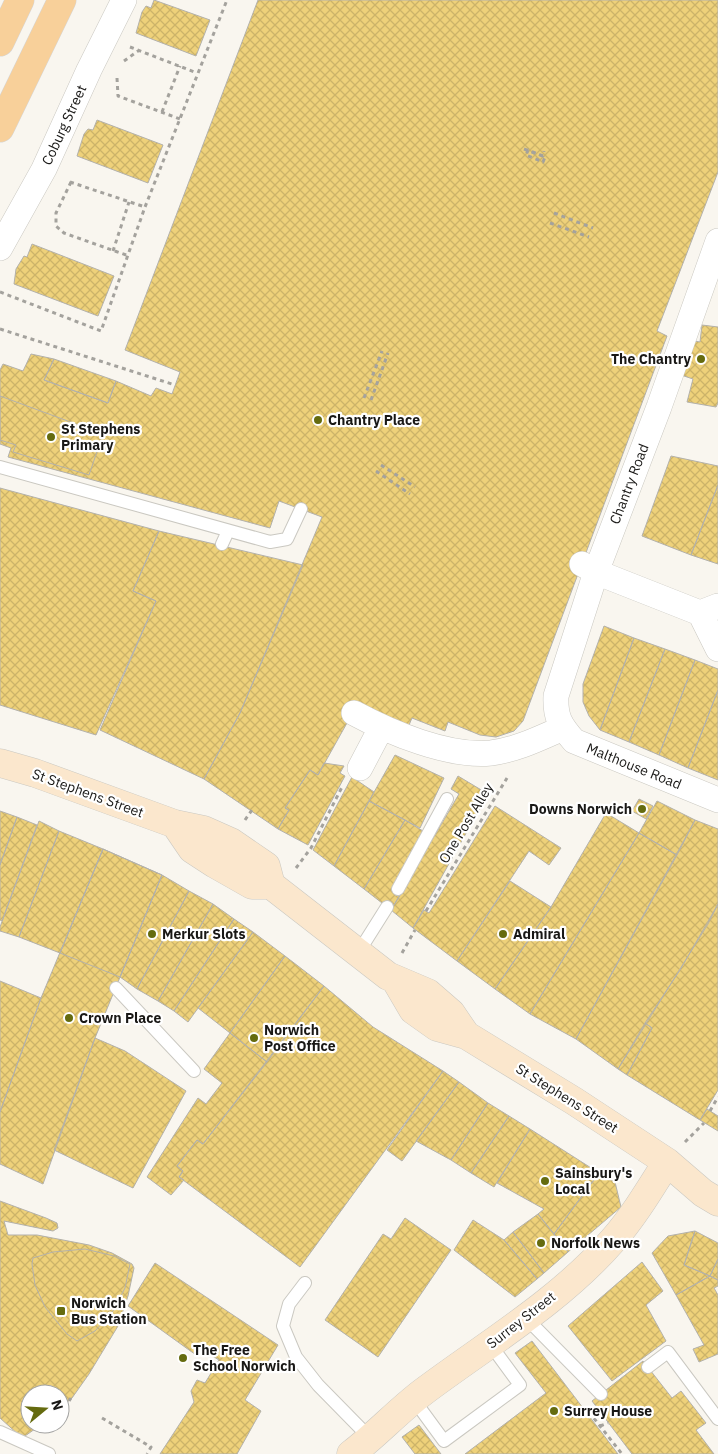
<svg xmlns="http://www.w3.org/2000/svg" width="718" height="1454" viewBox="0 0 718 1454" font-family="'IBM Plex Sans',sans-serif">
  <defs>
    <pattern id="building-cross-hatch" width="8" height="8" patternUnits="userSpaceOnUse" patternTransform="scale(1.25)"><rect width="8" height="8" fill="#eed17a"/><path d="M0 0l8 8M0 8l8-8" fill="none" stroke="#ccb369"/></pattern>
  </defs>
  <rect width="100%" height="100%" fill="#f9f6ef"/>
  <path fill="url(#building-cross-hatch)" stroke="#b3b1ab" d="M154 0 210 20 196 56 136 33 142 12 146 6 151 8Z
    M258 0H718V172L657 331 667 336 523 721 514 731 496 737 480 735 448 722 445 731 412 718 409 725 357 705 318 775 310 770 289 802 285 808 289 810 278 829 204 779 240 713 322 517 279 501 270 528 8 457 11 448 0 444V370L3 364 23 371 31 354 54 359 44 380 108 403 116 381 151 396 156 388 172 394 180 372 125 350Z
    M97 120 163 145 148 183 77 156 84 134 88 129 93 130Z
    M32 244 114 276 98 316 14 284 16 269 24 256 27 257Z
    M702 325 718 327V403L716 407 687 402 693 379 681 375 689 340 700 342Z
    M54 359 116 381 108 403 44 380Z
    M0 396 103 434 89 475 13 452 16 445 0 440Z
    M671 456 718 466V485L691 555 642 536Z
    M718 485V564L691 555Z
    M0 488 159 531 133 591 156 601 96 735 0 705Z
    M159 531 303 565 240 713 204 779 100 730 156 601 133 591Z
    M604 626 634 638 600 730 589 716 583 702V684Z
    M634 638 665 649 629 742 600 730Z
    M665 649 695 660 659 755 629 742Z
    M695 660 718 669V690L688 768 659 755Z
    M718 690V780L688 768Z
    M395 755 444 778 420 828 369 801Z
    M324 763 344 766 340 773 345 776 308 845 278 829 289 810 285 808 310 770 318 775Z
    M458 776 488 794 413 928 391 910 459 794 451 789Z
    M352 777 374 792 334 866 313 850Z
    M639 799 653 806 646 819 632 811Z
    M369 801 405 820 364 889 334 866Z
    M657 801 695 820 677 855 639 833Z
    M495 806 561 848 549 865 529 851 457 961 413 928 424 910 429 913Z
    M0 811 17 817 0 865Z
    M606 813 639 833 530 1014 495 989 551 907Z
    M17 817 37 825 2 921 0 920V865Z
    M405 820 423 831 402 892 391 910 364 889Z
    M695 820 718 829V904L708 924 618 1069 576 1039Z
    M39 821 59 831 19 937 0 931V927Z
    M59 831 103 849 60 953 19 937Z
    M639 833 677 855 576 1039 530 1014Z
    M103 849 162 875 120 977 60 953Z
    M103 849 162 875 95 1038 43 1184 0 1164V1112L41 998Z
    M162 875 189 891 137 989 120 977Z
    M510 881 551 907 495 989 457 961Z
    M189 891 213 904 158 1001 137 989Z
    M213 904 234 919 174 1011 158 1001Z
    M718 904V1090L700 1120 627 1075 652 1028 645 1023 680 970Z
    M234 919 253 932 188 1022 174 1011Z
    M253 932 285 956 230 1033 198 1008Z
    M285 956 324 986 267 1062 230 1033Z
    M0 981 41 998 0 1112Z
    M324 986 373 1027 443 1071 300 1267 179 1177 183 1171 177 1166 197 1140 203 1144Z
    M645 1023 652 1028 627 1075 618 1069Z
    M230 1033 267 1062 203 1144 197 1140 177 1166 183 1171 179 1177 184 1180 171 1195 147 1177 198 1098 206 1104 222 1083 204 1069Z
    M95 1038 125 1051 186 1091 133 1188 54 1150Z
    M443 1071 459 1082 402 1161 387 1150Z
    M459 1082 488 1103 451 1160 416 1141Z
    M488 1103 509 1116 471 1173 451 1160Z
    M707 1109 718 1116V1131L700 1120Z
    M509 1116 530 1129 494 1187 471 1173Z
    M530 1129 599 1173 554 1234 538 1214 544 1209 497 1183Z
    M599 1173 615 1182 621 1207 568 1252 554 1234Z
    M0 1201 46 1218 57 1223 58 1228 53 1231 4 1221 8 1235H37L89 1245 112 1253 132 1264 134 1268 128 1296 118 1326 89 1374 72 1398 60 1408V1394H30V1424H42L25 1436H20L0 1418Z
    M538 1214 568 1252 544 1273 513 1232Z
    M405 1218 451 1250 378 1357 325 1320 383 1234 391 1239Z
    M473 1220 504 1240 537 1279 515 1297 454 1250Z
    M695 1231 718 1243V1259L710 1276 684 1265Z
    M695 1231 684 1265 710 1276 676 1295 652 1253 668 1236Z
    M513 1232 544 1273 537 1279 504 1240Z
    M85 1249 114 1256 130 1264 125 1288 113 1311 95 1331 77 1341 67 1334 45 1307 35 1285 32 1264 33 1258 53 1252Z
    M718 1259V1280L710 1276Z
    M642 1262 663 1291 646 1305 666 1341 612 1381 568 1326Z
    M155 1263 278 1345 245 1400 261 1411 237 1454H160L194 1402 191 1391 197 1380 205 1383 219 1360 201 1349 196 1355 128 1306Z
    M710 1276 718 1280V1286L714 1288 718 1295V1354L699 1362 693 1349 704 1345 676 1295Z
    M532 1341 618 1454H465L546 1393 515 1353Z
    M643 1361 672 1398 681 1391 706 1423 696 1430 714 1454H632L592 1401Z
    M419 1425 441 1454H415L402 1437Z"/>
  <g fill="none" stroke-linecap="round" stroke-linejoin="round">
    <defs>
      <path id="lane" d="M0 467 270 542 287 539 301 509
        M222 544 228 531
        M398 889 447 799
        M358 953 387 907
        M116 988 194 1071
        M305 1283 289 1304 283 1326 296 1357 318 1385 371 1439
        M526 1318 601 1394
        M648 1367 668 1352 718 1419
        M414 1400 444 1441 520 1385 490 1344
        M0 1432 49 1454"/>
      <path id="street" d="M718 241 659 407 596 572 556 696C555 717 560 725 574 741L718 800
        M0 248 44 169 89 70 124 0
        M582 564 596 572 700 613
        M718 606 700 613 718 649
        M354 713C391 733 448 757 491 753 516 750 540 738 563 728
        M360 768 381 728"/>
      <path id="secondary" d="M0 763 35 773 175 824 204 830 231 842 266 866 271 885
        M175 824 192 849 215 864 252 885H271L388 976 428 993 451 1013 466 1035
        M396 981 413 1010 437 1027 466 1035 574 1101 667 1162 703 1193 718 1202
        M351 1454C376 1435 398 1411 423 1392 487 1344 560 1301 613 1240 634 1216 650 1189 667 1162"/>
      <path id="primary" d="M0 42 20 0
        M0 128 62 0"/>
    </defs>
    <use href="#lane" stroke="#cac8c1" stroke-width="14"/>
    <use href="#street" stroke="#cac8c1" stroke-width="26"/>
    <use href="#secondary" stroke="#cac8c1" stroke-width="29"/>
    <use href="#primary" stroke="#d6d5d5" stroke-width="29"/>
    <path stroke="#a4a29d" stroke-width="3" stroke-dasharray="4 4" stroke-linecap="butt" d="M130 47 197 73
      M124 61 138 51
      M117 78 118 96 180 119
      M162 112 180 66
      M524 149 545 157 543 162 526 155 528 150 543 156 544 151
      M70 182 145 207
      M71 182 56 213V226L64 233 129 256
      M554 213 593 228
      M550 223 589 237
      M113 251 129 202
      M0 292 101 331 145 207 227 0
      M0 329 175 385
      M364 398 382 351
      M371 400 388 353
      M381 465 415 487
      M376 471 410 494
      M245 820 252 810
      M296 868 311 848 342 787
      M426 911 507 778
      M402 953 415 930
      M710 1111 718 1097
      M685 1142 704 1123
      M589 1412 622 1454
      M60 1414 71 1398
      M102 1418 151 1447 147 1454
      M600 1426 608 1423
      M48 1432 54 1424"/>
    <use href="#lane" stroke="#fff" stroke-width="12"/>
    <use href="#street" stroke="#fff" stroke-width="25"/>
    <use href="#secondary" stroke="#fbe7cd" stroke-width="28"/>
    <use href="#primary" stroke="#f8d09a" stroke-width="28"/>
  </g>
  <g fill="#656b0f" stroke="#fff" stroke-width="2">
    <circle cx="701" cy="359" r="5"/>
    <circle cx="318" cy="420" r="5"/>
    <circle cx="51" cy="437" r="5"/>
    <circle cx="642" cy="809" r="5"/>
    <circle cx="152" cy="934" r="5"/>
    <circle cx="503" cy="934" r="5"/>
    <circle cx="69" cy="1018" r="5"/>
    <circle cx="254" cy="1038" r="5"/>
    <circle cx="545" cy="1181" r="5"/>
    <circle cx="541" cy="1243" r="5"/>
    <rect x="56" y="1306" width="10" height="10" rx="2.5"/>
    <circle cx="183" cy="1358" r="5"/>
    <circle cx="554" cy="1411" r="5"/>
  </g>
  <g text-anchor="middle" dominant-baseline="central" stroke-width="4.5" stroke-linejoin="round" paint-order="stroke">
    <g font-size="14" fill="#191816" stroke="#fff">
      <text transform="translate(64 125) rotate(-65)">Coburg Street</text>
      <text transform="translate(629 484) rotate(-69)">Chantry Road</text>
      <text transform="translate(634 766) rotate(22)">Malthouse Road</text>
      <text transform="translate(88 793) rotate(20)">St Stephens Street</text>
      <text transform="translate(466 823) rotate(-59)">One Post Alley</text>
      <text transform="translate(567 1098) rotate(32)">St Stephens Street</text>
      <text transform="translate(521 1320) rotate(-38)">Surrey Street</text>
    </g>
    <g font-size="14" font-weight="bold" fill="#191816" stroke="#fff" text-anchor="start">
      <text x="691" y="359" text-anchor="end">The Chantry</text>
      <text x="328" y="420">Chantry Place</text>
      <text x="61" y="429">St Stephens<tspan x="61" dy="16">Primary</tspan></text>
      <text x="632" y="809" text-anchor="end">Downs Norwich</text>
      <text x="162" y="934">Merkur Slots</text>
      <text x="513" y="934">Admiral</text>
      <text x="79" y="1018">Crown Place</text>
      <text x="264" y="1030">Norwich<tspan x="264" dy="16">Post Office</tspan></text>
      <text x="555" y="1173">Sainsbury's<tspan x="555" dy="16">Local</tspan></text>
      <text x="551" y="1243">Norfolk News</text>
      <text x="71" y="1303">Norwich<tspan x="71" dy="16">Bus Station</tspan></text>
      <text x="193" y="1350">The Free<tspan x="193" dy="16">School Norwich</tspan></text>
      <text x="564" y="1411">Surrey House</text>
    </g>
  </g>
  <g transform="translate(45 1409) rotate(72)"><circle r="24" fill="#ffffff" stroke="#a3a3a2"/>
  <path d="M0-4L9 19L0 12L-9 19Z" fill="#656b0f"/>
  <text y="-8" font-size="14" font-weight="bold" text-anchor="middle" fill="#191816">N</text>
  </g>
</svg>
